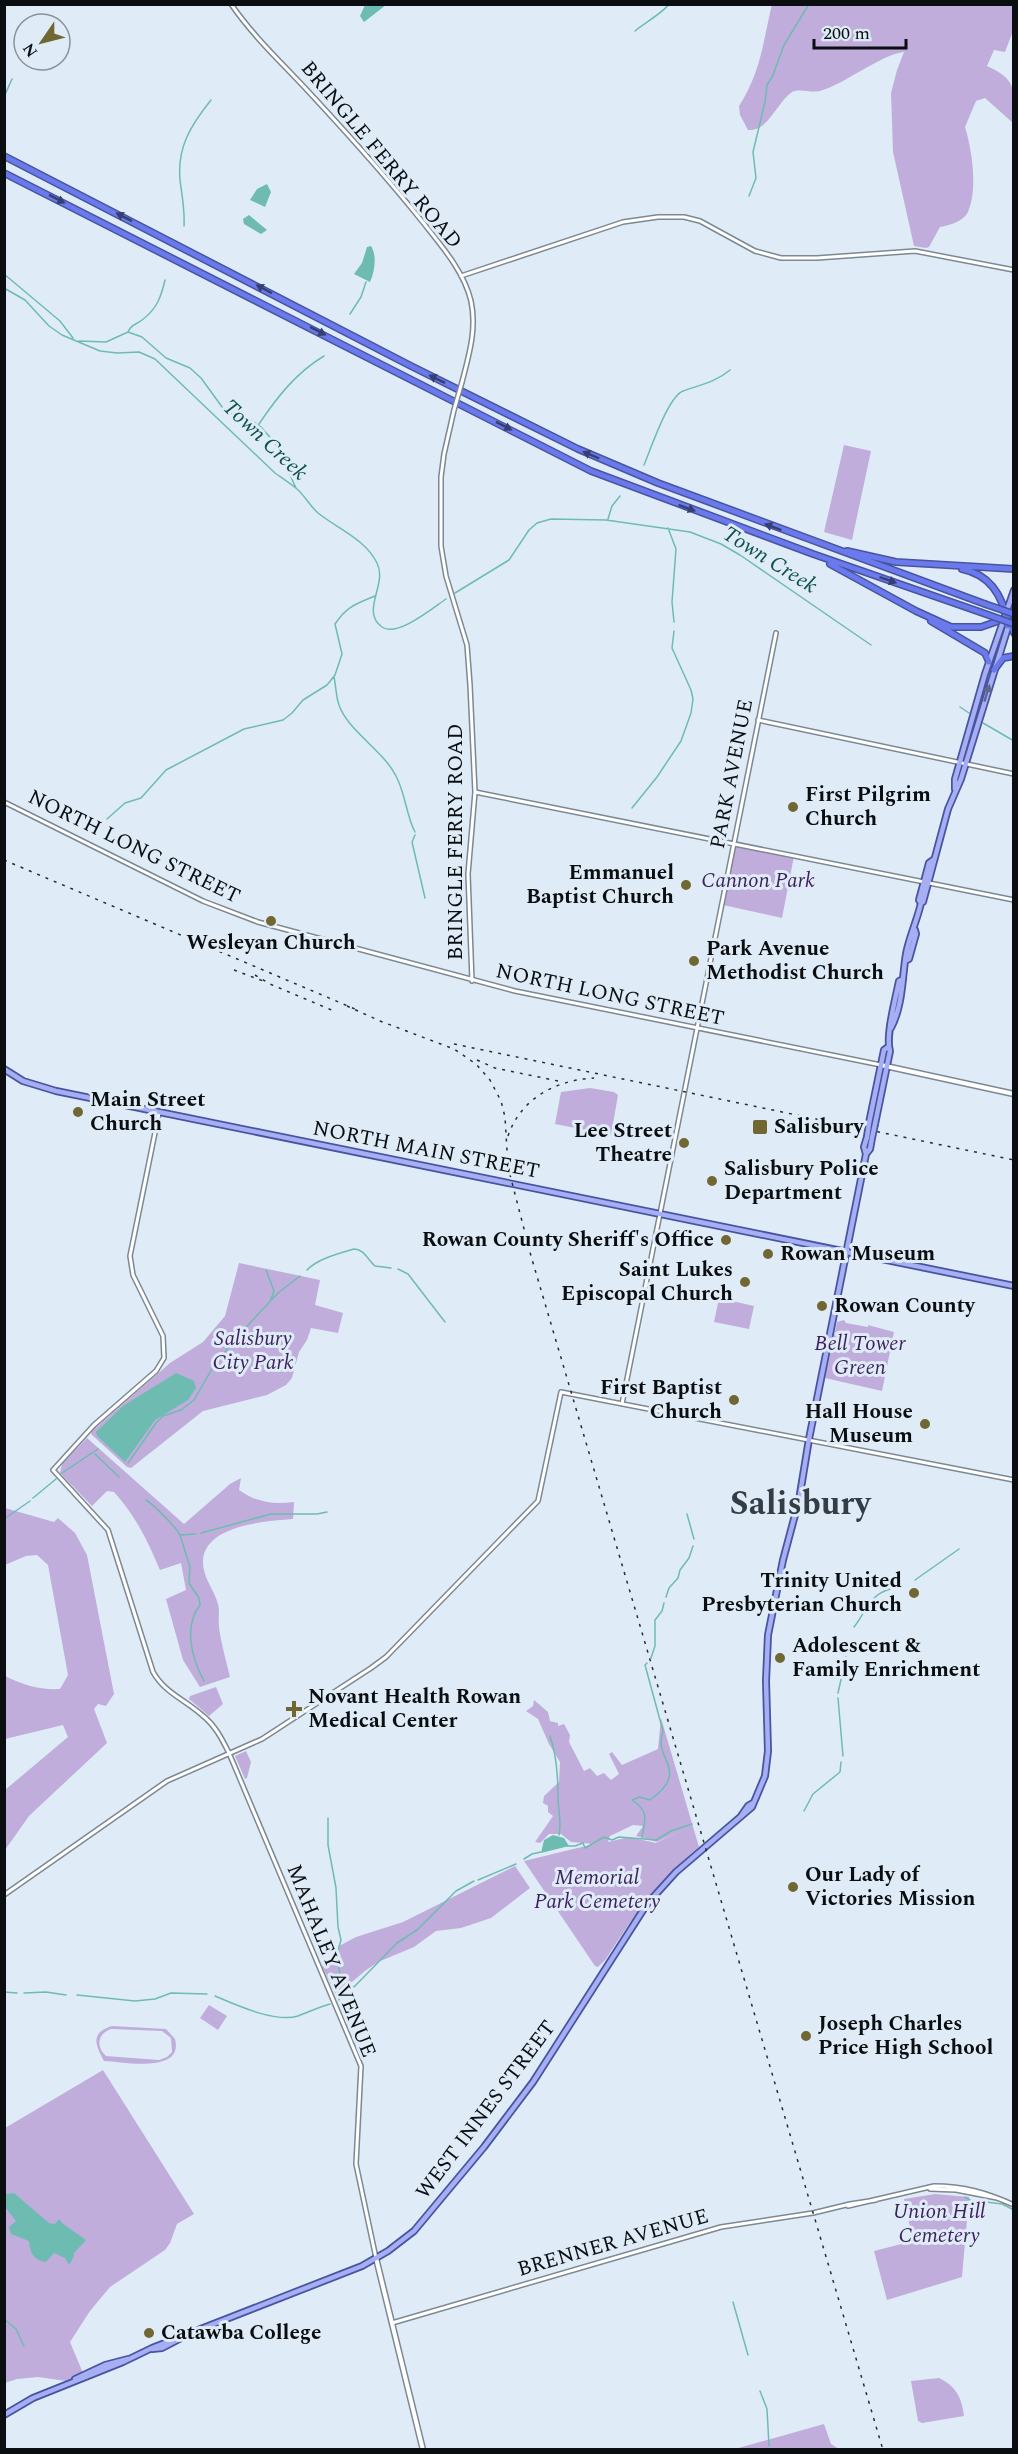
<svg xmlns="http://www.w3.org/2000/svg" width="1018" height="2454" viewBox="0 0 1018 2454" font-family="Spectral,serif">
  <rect width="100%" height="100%" fill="#dfecf7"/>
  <path fill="#c0addc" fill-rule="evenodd" d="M772 4 1013 5V31L1005 52 994 50 987 66C1018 80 1014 90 1013 123L985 98 976 101 965 127C972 150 978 189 968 212 963 222 950 225 940 227L929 247 926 248 914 246 893 152 891 93 897 70 904 52C882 54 843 85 820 91 811 93 800 88 792 92 777 102 768 132 748 130L740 115 739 106C761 72 763 42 772 4Z
    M844 445 871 451 852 540 824 532Z
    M734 844 794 856 782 918 723 905Z
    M590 1088 614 1092 618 1095 611 1135 555 1124 561 1092Z
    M239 1263 320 1280 315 1305 343 1313 338 1333 311 1328 307 1340 299 1352 292 1378 286 1385 267 1395 203 1411 131 1468 127 1467 91 1434 92 1431 170 1363 203 1342 225 1316Z
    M719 1298 754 1306 749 1329 714 1322Z
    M844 1320 846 1323 868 1327V1325L894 1332 882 1391 825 1378 837 1322Z
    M87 1438 184 1524 230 1484 241 1478 239 1490C256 1502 272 1505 294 1502L293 1519C266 1521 206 1525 203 1560 202 1577 214 1589 218 1604 220 1611 218 1619 219 1627 221 1643 226 1660 230 1677L200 1687 183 1660 166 1599 186 1590 181 1563 160 1570C146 1538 137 1518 114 1492L107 1491 92 1506 60 1473 62 1464Z
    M5 1508 54 1522 58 1518 75 1533 87 1555 114 1694 106 1706 98 1704 94 1709 107 1743 29 1816 5 1850V1790L68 1737 63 1725 5 1739V1676C23 1685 40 1690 60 1689L68 1675 48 1565 37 1555 26 1556 5 1565Z
    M216 1687 223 1704 209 1716 189 1699 190 1696Z
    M534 1700 548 1712 550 1721 558 1723V1726L564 1724 570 1735 569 1742 584 1771 590 1768 597 1776 604 1773 611 1780 619 1774 609 1754 612 1752 622 1765 658 1749 661 1718 699 1847C659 1880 634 1915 606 1959L598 1967 595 1966 524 1861 594 1844 571 1842 561 1834H549L540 1843 535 1842 553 1816 548 1812V1806L543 1803 544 1796 559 1782 560 1762 549 1744 538 1719 526 1711 533 1706ZM633 1825 643 1826 636 1836 657 1842 683 1830 656 1843 629 1837 608 1842 610 1836Z
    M246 1751 251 1762 247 1778 245 1779 235 1756Z
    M515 1866 530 1888 491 1918 461 1928 436 1931 414 1947 378 1962 365 1971 346 1987 335 1993 322 1966 339 1959V1946L356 1937 403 1922Z
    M209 2005 227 2016 218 2030 200 2018Z
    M112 2026 166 2029 175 2039C184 2074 124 2062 104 2061 96 2046 89 2033 112 2026ZM111 2029 162 2031 171 2038 172 2052 167 2057 159 2060 106 2056C96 2047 97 2034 111 2029Z
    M103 2070 194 2214 177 2224 170 2243 165 2250 110 2287 90 2311 70 2342 83 2373 66 2381 38 2377 17 2379 5 2383V2128Z
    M935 2194 969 2197 962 2277 887 2300 874 2251 913 2241 904 2199Z
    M939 2378C956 2386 962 2398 964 2416L922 2423 918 2421 911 2381Z
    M824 2424 831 2444 839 2449H735Z"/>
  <path fill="#6ebbb2" d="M365 5V4L386 5 364 22 360 16Z
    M267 184 271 192 265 207 250 200 257 189Z
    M249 215 267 230 261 234 244 224 243 219Z
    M371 246C377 255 375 271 370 282L354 274 362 263 367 247Z
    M176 1373 194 1381 196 1388 188 1400 155 1420 125 1462 97 1436 96 1432 123 1406Z
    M553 1835 564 1838 569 1846 541 1853 544 1840Z
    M14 2193 49 2223 55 2224 59 2219 63 2224 86 2240 74 2253V2256L69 2265 65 2258 54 2253 46 2262C33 2260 30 2252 29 2241L11 2234 9 2227 16 2221 5 2207V2194Z"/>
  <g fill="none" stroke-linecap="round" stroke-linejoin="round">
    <path stroke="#6ebbb2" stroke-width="1.5" d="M635 31C643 24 664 12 669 4
      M4 97 12 79
      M749 196 756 178 753 152 765 102 767 85 773 75 784 45 809 4
      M184 226C185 210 182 196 180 180 177 147 191 125 211 100
      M4 274 60 321 73 338
      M4 288 25 300 49 326 62 335 100 351 117 353 139 352 155 359 275 473C282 478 291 484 297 489 305 496 310 506 318 513 338 529 365 539 377 563 388 584 360 611 382 627 397 638 434 607 446 599
      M350 314 361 297 366 282
      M128 332 142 337 166 358 190 368 201 378 225 411 251 420 261 427 275 443 296 488
      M79 341 106 342 128 332C131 324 136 325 142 320 157 309 161 297 165 280
      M259 424C277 397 297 372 324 356
      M644 465C651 448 668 397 683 391 700 385 716 382 730 370
      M608 519 612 506 620 496
      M668 528 676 549 672 602 674 622
      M455 593 509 560 529 530 537 523 551 519 606 520 690 532 721 544 740 555 871 645
      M334 677C336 686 336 697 339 705 348 731 383 750 396 776 406 795 406 815 415 832
      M960 707 969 713
      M983 723 1014 741
      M632 808 657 777 681 741 691 713 693 699 691 690 672 648 674 631
      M107 819 125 803 141 798 166 770 244 729 283 720 292 713 303 700 327 685 335 675 342 654 335 624C347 606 356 604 375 596
      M415 835 412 842 425 898
      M398 1269 408 1274 445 1322
      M266 1270 274 1291 271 1299
      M307 1270C317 1259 340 1253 354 1249 364 1249 368 1260 375 1266L391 1268
      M95 1454 119 1477
      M128 1463 156 1423 163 1416 181 1410 194 1400 213 1367 235 1339 278 1293 300 1276
      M62 1473 98 1449
      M33 1498 56 1479
      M146 1500C154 1505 176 1527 180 1535L195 1534
      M687 1514 694 1539
      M7 1517 30 1501
      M201 1533 271 1514H317L327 1512
      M180 1535 190 1567 189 1583 199 1598 200 1605C183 1627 192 1659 204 1681
      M915 1580 959 1549
      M666 1597 669 1588 678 1578 680 1570 689 1558 693 1546
      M854 1627C866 1612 869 1595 890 1589
      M651 1658 655 1646V1620L662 1611 664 1603
      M838 1693 846 1657
      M838 1698 843 1756
      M550 1736C557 1756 558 1776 558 1797 558 1811 562 1821 559 1835
      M804 1811 813 1794 840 1772 841 1762
      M328 1818V1845L336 1888 338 1927 341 1940 337 1954
      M642 1837C645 1820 650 1812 632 1800L640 1797 650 1800C692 1770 652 1760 663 1731L645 1665 647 1663
      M567 1846H575L583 1843 585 1848 604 1837 612 1840 619 1837 656 1840 671 1831 692 1824
      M524 1859 532 1854 541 1852
      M478 1880 516 1864
      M337 1958 341 1979 339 2000
      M4 1992 17 1993
      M24 1993 46 1992 66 1995
      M77 1995 135 2001 155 1999 171 1993 207 1994
      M340 1995 355 1986 397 1943 417 1930 456 1891 474 1881
      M215 1996C236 2005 275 2023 298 2016 309 2012 319 2007 330 2004
      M965 2197 970 2200
      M978 2201 1002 2204 1014 2210
      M733 2302 748 2355
      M4 2319 16 2329 24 2346
      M760 2391 767 2409 769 2446"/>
    <defs>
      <path id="tertiary" d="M231 4C253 36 281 62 307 90 346 132 385 175 421 220 440 244 464 271 471 301 477 329 469 355 462 382
        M461 276 623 222 658 217H684L700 221 755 251 781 258H817L915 251 1014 270
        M454 410 444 454 441 477V546L446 576 467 645 470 685 475 792 468 874 472 981
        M758 720 1014 774
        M475 792 1014 900
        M4 802 203 901 258 922 515 991 881 1065
        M159 1113 130 1256 133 1275 163 1336 164 1358 156 1371 94 1425 53 1470 108 1530 153 1672C165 1693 184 1699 202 1715 215 1725 222 1739 229 1753L361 2066 356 2164 376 2258
        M622 1404 776 633
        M4 1895 167 1781 262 1739 371 1668 386 1657 538 1501 561 1392 1014 1480
        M930 2189 956 2190 997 2198
        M848 2206 934 2186C964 2186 987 2193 1014 2205
        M392 2323 721 2227 813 2213 850 2204 876 2200"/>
      <path id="secondary" d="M881 1065 1014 1094
        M376 2258 423 2450"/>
      <path id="primary" d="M955 789V779L985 674 1014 590
        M921 903 923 902 948 809 961 779 1009 624
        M907 960 909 959 916 934 915 930
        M891 1028C903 1005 902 978 906 954 909 937 917 921 921 903L919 900 929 863 933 860
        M4 1069 23 1081 56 1091 1014 1286
        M869 1123 884 1050 888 1047
        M875 1124 890 1051C885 1037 896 997 899 981L903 979
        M866 1154 864 1147 867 1137
        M741 1816 748 1806 753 1803
        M152 2349 162 2348 185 2336
        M75 2379 105 2365 128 2359
        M4 2415 33 2398 123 2362 152 2348 362 2266 388 2251 414 2231 484 2147 533 2082 647 1904 676 1872 752 1807 765 1776 768 1751 766 1681 768 1635 783 1560 799 1500 809 1439 866 1154 870 1149 872 1138"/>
      <path id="motorway" d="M4 156 411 366 578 449 658 483 985 604
        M4 173 591 471 813 554 980 612
        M847 551 896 562 1014 569
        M830 564 916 611 951 627H981L1004 619 1013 612
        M962 569C992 575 1004 598 1008 626
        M931 621 985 653 989 662
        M1009 621 1014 633
        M994 670 1003 658 1014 656"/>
    </defs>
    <use href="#tertiary" stroke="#7d8892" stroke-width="6"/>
    <use href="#secondary" stroke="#7d8892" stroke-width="7"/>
    <use href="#primary" stroke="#48549f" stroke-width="8"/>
    <use href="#motorway" stroke="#48549f" stroke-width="8"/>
    <use href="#tertiary" stroke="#fff" stroke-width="3"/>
    <use href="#secondary" stroke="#fff" stroke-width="4"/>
    <use href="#primary" stroke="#a6aff4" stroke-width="4.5"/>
    <use href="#motorway" stroke="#6a7aec" stroke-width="5"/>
    <path stroke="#272c30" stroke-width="1.5" stroke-dasharray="3 6" stroke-linecap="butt" d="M4 860 355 1009
      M234 970 263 981
      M255 975 270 984 334 1011
      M347 1006 380 1021 454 1049 476 1064 490 1080 501 1101 505 1117 508 1167 531 1256 883 2450
      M454 1044 1014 1160
      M477 1060 495 1068 558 1081
      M508 1136C521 1098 556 1080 594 1078"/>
    <defs>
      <path id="tertiary-bridge" d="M454 410 462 382"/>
      <path id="primary-bridge" d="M867 1137 869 1123
        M872 1138 875 1124"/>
      <path id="motorway-bridge" d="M985 604 1014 614
        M980 612 1014 624"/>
    </defs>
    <use href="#tertiary-bridge" stroke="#7d8892" stroke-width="6" stroke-linecap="butt"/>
    <use href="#primary-bridge" stroke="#48549f" stroke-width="8" stroke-linecap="butt"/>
    <use href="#motorway-bridge" stroke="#48549f" stroke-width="8" stroke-linecap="butt"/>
    <use href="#tertiary-bridge" stroke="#fff" stroke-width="3"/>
    <use href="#primary-bridge" stroke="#a6aff4" stroke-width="4.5"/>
    <use href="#motorway-bridge" stroke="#6a7aec" stroke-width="5"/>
  </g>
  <defs><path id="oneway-solid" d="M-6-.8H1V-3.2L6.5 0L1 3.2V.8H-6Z" transform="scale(1.5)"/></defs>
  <g fill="#353f74">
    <use href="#oneway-solid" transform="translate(57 199) rotate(27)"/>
    <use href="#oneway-solid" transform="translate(124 217) rotate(-153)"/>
    <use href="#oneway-solid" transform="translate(264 289) rotate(-152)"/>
    <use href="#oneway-solid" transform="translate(318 331) rotate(27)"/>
    <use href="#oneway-solid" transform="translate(437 379) rotate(-154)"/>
    <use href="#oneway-solid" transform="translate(504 426) rotate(27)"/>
    <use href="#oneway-solid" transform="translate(591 455) rotate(-157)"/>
    <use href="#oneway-solid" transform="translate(687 508) rotate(20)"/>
    <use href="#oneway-solid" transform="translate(773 527) rotate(-159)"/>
    <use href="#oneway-solid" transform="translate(888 580) rotate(19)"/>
  </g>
  <use fill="#60678e" href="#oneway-solid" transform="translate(987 693) rotate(-73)"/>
  <g fill="#706733" stroke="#dfecf7" stroke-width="2">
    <circle cx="793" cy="807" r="6"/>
    <circle cx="686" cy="885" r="6"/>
    <circle cx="271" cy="921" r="6"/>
    <circle cx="694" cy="961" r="6"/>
    <circle cx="78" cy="1112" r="6"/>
    <rect x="752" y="1119" width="16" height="16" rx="3"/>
    <circle cx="684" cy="1143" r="6"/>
    <circle cx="712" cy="1181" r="6"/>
    <circle cx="726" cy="1240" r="6"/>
    <circle cx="768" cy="1254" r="6"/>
    <circle cx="745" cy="1282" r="6"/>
    <circle cx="822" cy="1306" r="6"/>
    <circle cx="734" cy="1400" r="6"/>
    <circle cx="925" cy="1424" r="6"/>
    <circle cx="914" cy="1593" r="6"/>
    <circle cx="780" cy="1658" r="6"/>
    <path d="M291 1700h6v6h6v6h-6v6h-6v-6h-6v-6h6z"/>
    <circle cx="793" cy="1887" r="6"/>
    <circle cx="806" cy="2036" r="6"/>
    <circle cx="149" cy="2333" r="6"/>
  </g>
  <g text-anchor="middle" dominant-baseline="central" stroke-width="6" stroke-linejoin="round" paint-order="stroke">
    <g font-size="21" fill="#0a0e11" stroke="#dfecf7">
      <text transform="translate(381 155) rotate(50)">BRINGLE FERRY ROAD</text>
      <text transform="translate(732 774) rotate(-79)">PARK AVENUE</text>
      <text transform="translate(456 842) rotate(-90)">BRINGLE FERRY ROAD</text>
      <text transform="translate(134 847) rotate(26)">NORTH LONG STREET</text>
      <text transform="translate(610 995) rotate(12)">NORTH LONG STREET</text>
      <text transform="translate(426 1150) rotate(11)">NORTH MAIN STREET</text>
      <text transform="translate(331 1961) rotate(68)">MAHALEY AVENUE</text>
      <text transform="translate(486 2110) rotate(-53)">WEST INNES STREET</text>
      <text transform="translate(613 2243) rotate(-16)">BRENNER AVENUE</text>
    </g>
    <g font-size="21" font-weight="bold" fill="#0a0e11" stroke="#dfecf7" text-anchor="start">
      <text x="805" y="795">First Pilgrim<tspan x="805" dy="24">Church</tspan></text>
      <text x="674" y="873" text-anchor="end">Emmanuel<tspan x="674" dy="24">Baptist Church</tspan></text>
      <text x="271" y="943" text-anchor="middle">Wesleyan Church</text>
      <text x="706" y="949">Park Avenue<tspan x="706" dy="24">Methodist Church</tspan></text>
      <text x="90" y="1100">Main Street<tspan x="90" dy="24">Church</tspan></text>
      <text x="774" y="1127">Salisbury</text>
      <text x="672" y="1131" text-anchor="end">Lee Street<tspan x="672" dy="24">Theatre</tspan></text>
      <text x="724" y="1169">Salisbury Police<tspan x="724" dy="24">Department</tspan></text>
      <text x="714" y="1240" text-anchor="end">Rowan County Sheriff's Office</text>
      <text x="780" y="1254">Rowan Museum</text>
      <text x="733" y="1270" text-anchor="end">Saint Lukes<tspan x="733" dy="24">Episcopal Church</tspan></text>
      <text x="834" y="1306">Rowan County</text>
      <text x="722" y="1388" text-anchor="end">First Baptist<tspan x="722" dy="24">Church</tspan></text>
      <text x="913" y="1412" text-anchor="end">Hall House<tspan x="913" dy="24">Museum</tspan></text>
      <text x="902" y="1581" text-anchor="end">Trinity United<tspan x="902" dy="24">Presbyterian Church</tspan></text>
      <text x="792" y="1646">Adolescent &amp;<tspan x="792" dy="24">Family Enrichment</tspan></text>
      <text x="308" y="1697">Novant Health Rowan<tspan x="308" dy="24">Medical Center</tspan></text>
      <text x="805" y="1875">Our Lady of<tspan x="805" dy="24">Victories Mission</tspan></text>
      <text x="818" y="2024">Joseph Charles<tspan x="818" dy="24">Price High School</tspan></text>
      <text x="161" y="2333">Catawba College</text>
    </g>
    <g font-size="21" font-style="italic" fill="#3d1f5d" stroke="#dfecf7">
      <text x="758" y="881">Cannon Park</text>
      <text x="253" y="1339">Salisbury<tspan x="253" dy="24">City Park</tspan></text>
      <text x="860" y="1344">Bell Tower<tspan x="860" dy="24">Green</tspan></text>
      <text x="597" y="1878">Memorial<tspan x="597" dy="24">Park Cemetery</tspan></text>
      <text x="939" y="2212">Union Hill<tspan x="939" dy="24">Cemetery</tspan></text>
    </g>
    <g font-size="22" font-style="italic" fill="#0e524d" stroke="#dfecf7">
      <text transform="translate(265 440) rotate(43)">Town Creek</text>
      <text transform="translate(770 560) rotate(32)">Town Creek</text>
    </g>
    <g font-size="33" font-weight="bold" fill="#343d46" stroke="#dfecf7">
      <text x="800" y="1504">Salisbury</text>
    </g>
  </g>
  <rect width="1018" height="2454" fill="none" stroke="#0a0e11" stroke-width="12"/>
  <g transform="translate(42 42) rotate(235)"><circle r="28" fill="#dfecf7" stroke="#8a939b" stroke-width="1.5"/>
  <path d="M0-4.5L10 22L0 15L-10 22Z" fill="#706733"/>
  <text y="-9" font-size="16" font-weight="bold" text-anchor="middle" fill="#0a0e11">N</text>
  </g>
  <path d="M814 39v9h92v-9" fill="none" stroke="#0a0e11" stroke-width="3"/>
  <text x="823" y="39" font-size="18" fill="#0a0e11" stroke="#dfecf7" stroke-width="4.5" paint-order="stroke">200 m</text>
</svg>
